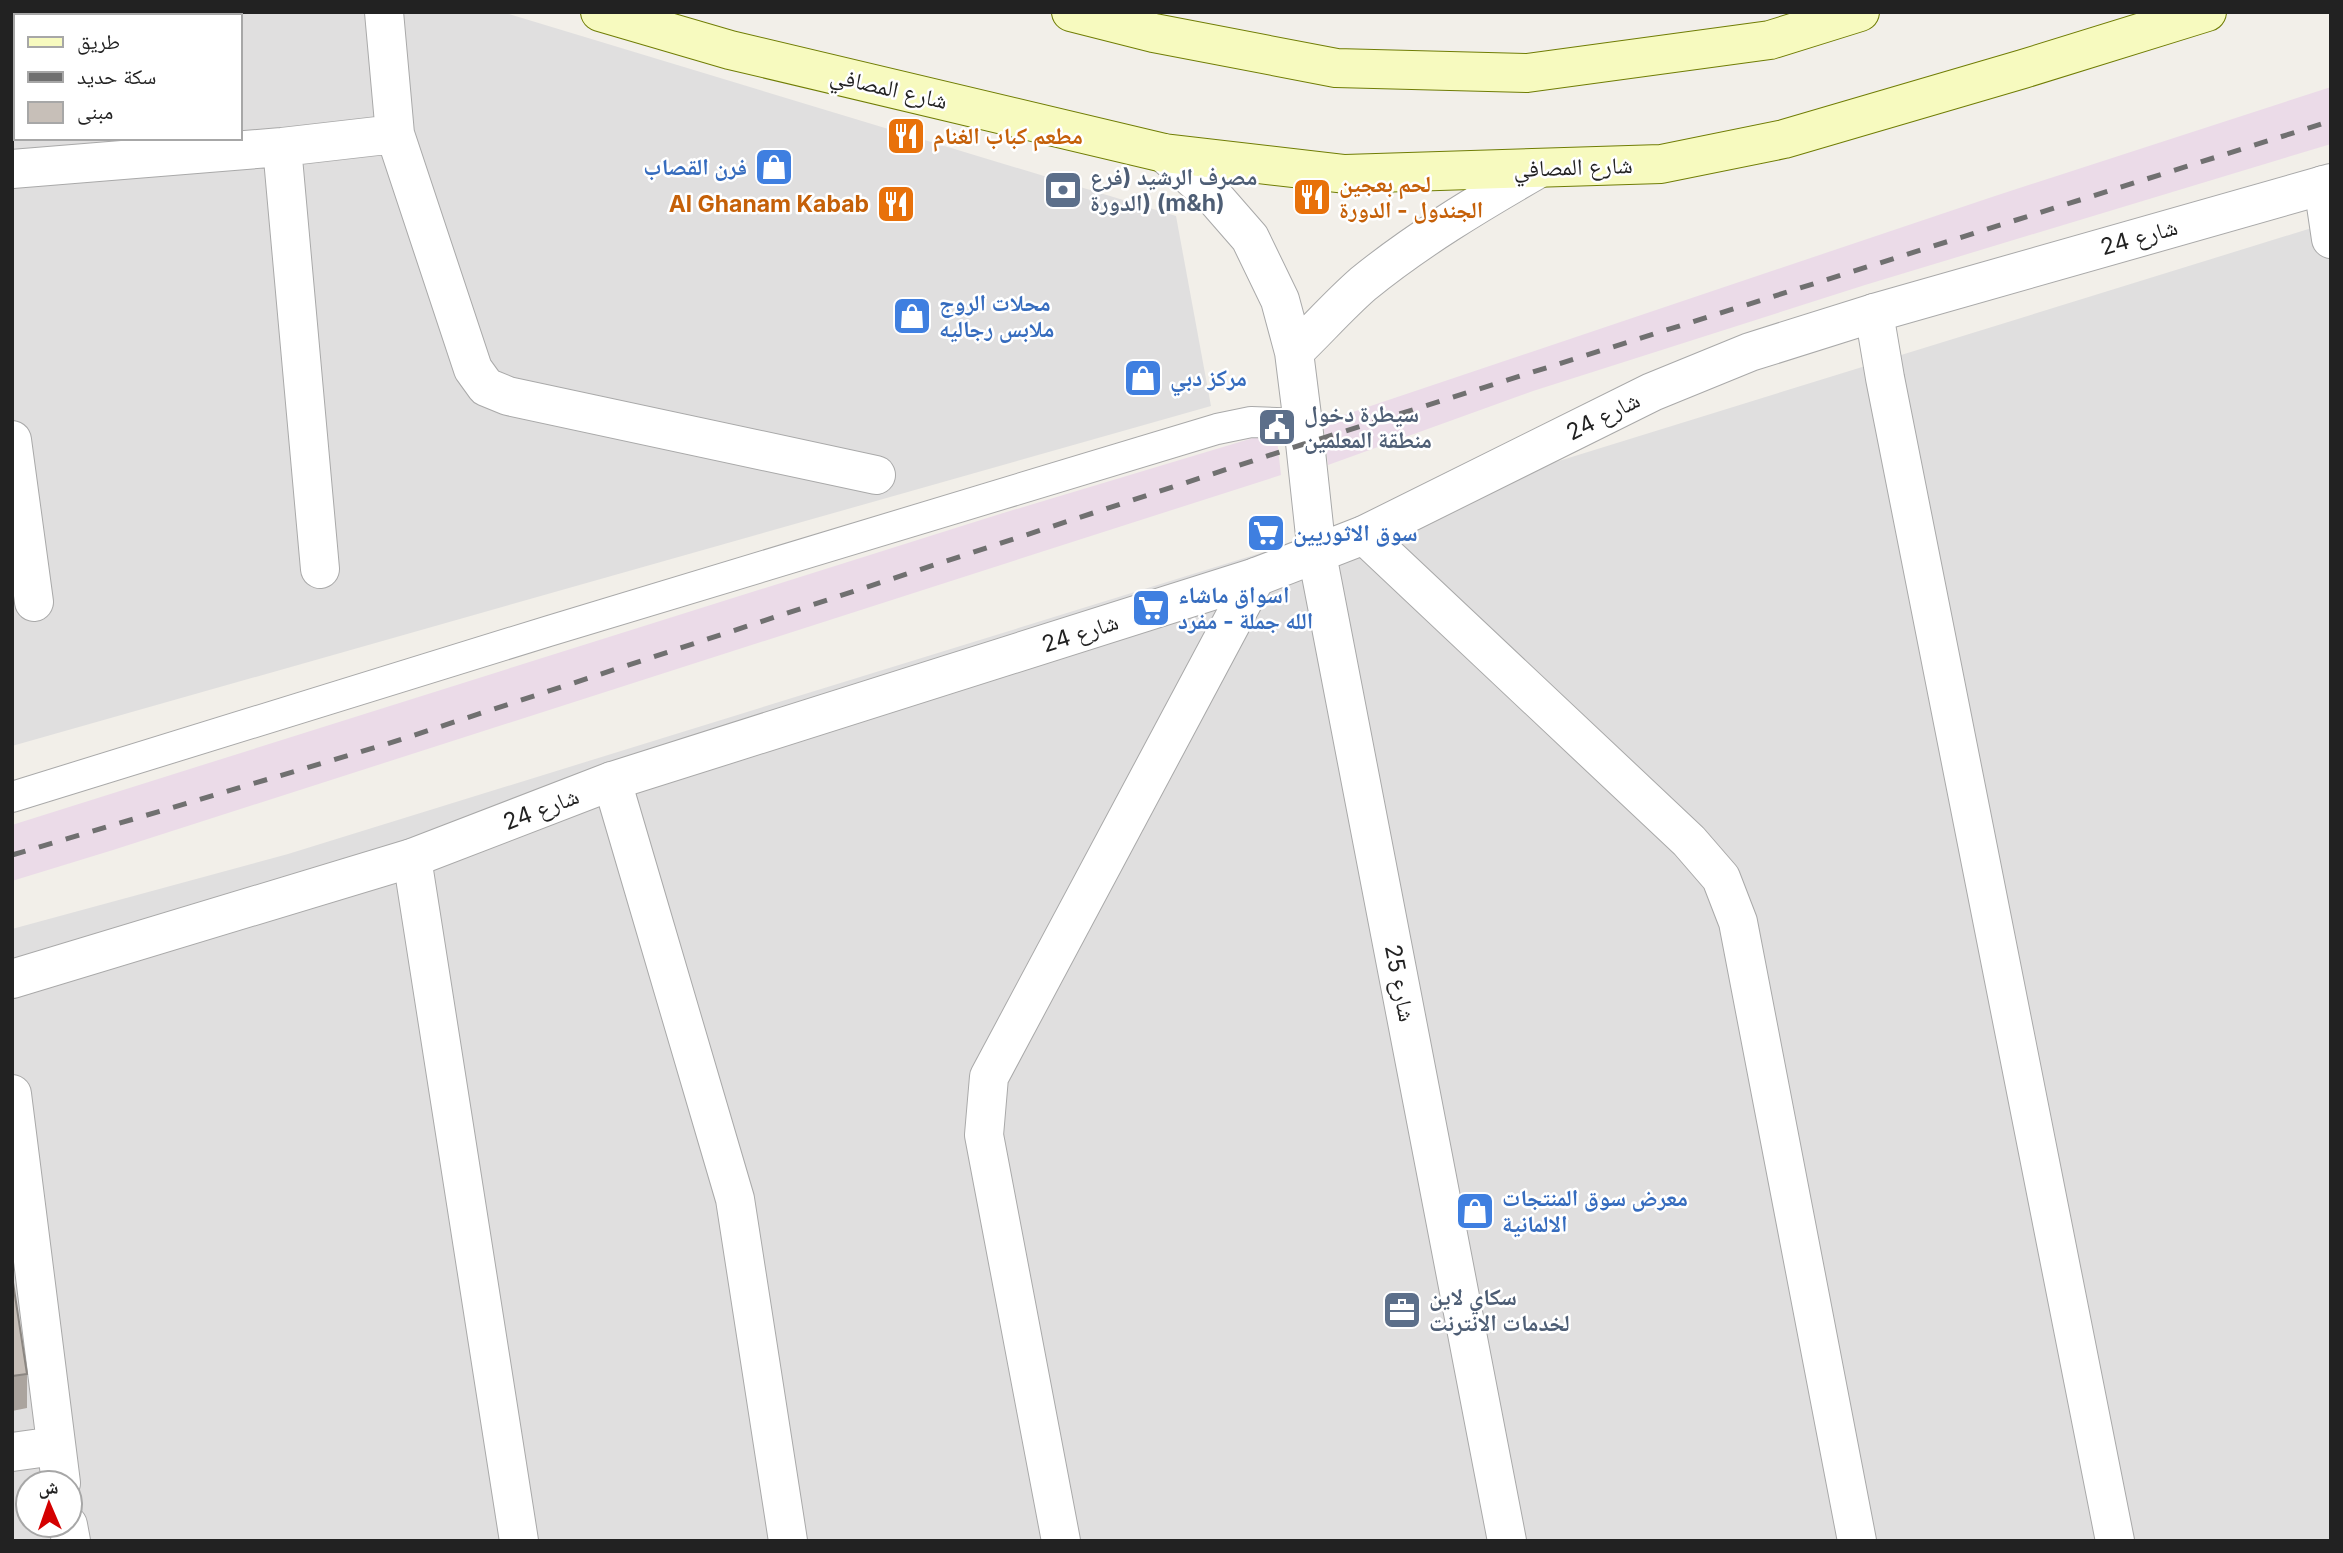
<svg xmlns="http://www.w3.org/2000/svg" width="2343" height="1553" viewBox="0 0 2343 1553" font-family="Inter,'Noto Naskh Arabic',sans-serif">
  <rect width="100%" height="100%" fill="#f2efe9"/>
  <path fill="#e0dfdf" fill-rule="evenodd" d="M12 12H502L1176 216 1211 406 12 746ZM16 16H240V138H16Z
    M2331 222V1541H12V929L288 854ZM28 1483H70V1525H28Z"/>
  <path fill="#ebdbe8" d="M2331 87V144L1865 285 1533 391 1328 465 1323 422 1992 197Z
    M1276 431 1281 475 113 850 12 881V825L1000 514Z"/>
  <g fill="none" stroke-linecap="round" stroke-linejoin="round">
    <defs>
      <path id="pedestrian" d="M12 797 549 631 1217 429 1251 422 1303 424"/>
      <path id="minor" d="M384 12 395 134 473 369 486 387 508 396 876 475
        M282 147 320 569
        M1164 153 1216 199 1250 238 1280 300 1294 352 1303 424
        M12 169 282 147 395 134
        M2323 185 2331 239
        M1874 313 1885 378 2115 1541
        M1294 352C1317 330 1339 305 1363 284 1417 240 1477 204 1538 169
        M12 440 34 602
        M1364 535 1689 841 1721 878 1738 922 1857 1541
        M612 781 735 1199 788 1541
        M412 858 519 1541
        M12 1094 61 1483
        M12 1452 55 1446
        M68 1525 71 1541
        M1061 1541 984 1135 989 1077 1256 577"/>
      <path id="tertiary" d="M1303 424 1317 554 1507 1541
        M12 979 412 858 612 781 1256 577 1364 535 1652 392 1750 352 1874 313 2331 183"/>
      <path id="secondary" d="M600 12 730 50 1164 153 1345 174 1661 164 1784 139 2023 69 2207 12
        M1071 12 1154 33 1336 68 1527 73 1770 40 1860 12"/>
    </defs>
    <use href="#pedestrian" stroke="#a9a9a9" stroke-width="32"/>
    <use href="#minor" stroke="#a9a9a9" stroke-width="40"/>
    <use href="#tertiary" stroke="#a9a9a9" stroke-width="40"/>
    <use href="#secondary" stroke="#707d05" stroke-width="40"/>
    <use href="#pedestrian" stroke="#fff" stroke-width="30"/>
    <use href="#minor" stroke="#fff" stroke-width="38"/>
    <use href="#tertiary" stroke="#fff" stroke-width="38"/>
    <use href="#secondary" stroke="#f7fabf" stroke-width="38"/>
    <path stroke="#707070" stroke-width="5" stroke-dasharray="14 14" stroke-linecap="butt" d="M12 855 387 744 1304 444 2331 121"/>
  </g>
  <path fill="#aba49e" d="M12 1276 27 1374V1408L12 1411Z"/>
  <path fill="#c7bfb8" stroke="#8b8681" stroke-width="2" d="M12 1276 27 1374 12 1376Z"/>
  <defs>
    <symbol id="restaurant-square" viewBox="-11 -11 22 22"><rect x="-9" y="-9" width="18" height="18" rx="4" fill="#e8710a" stroke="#fff"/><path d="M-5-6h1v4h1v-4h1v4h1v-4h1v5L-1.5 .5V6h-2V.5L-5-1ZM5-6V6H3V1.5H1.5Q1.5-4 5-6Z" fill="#fff"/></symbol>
    <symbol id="shop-square" viewBox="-11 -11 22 22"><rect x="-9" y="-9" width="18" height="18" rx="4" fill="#3f7fe0" stroke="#fff"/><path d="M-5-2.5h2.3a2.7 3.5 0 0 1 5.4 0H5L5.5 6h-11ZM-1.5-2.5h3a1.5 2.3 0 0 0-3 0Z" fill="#fff"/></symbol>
    <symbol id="bank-square" viewBox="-11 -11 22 22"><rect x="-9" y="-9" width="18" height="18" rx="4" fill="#5c6f8a" stroke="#fff"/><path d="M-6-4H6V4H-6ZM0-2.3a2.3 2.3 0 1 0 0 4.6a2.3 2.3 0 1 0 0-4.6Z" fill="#fff"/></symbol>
    <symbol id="civic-square" viewBox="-11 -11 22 22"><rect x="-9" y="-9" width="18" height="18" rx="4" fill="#5c6f8a" stroke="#fff"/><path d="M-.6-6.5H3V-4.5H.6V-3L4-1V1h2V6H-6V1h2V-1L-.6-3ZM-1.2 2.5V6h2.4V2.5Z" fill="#fff"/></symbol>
    <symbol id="supermarket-square" viewBox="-11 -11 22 22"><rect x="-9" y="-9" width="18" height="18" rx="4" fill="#3f7fe0" stroke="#fff"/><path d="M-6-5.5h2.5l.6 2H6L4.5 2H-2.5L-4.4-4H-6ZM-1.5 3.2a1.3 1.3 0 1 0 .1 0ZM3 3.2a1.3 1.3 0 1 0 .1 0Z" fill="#fff"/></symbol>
    <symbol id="office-square" viewBox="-11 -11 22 22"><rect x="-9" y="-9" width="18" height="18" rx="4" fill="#5c6f8a" stroke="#fff"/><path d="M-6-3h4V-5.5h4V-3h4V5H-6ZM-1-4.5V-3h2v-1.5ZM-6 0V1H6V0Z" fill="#fff"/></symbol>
  </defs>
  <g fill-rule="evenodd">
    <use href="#restaurant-square" x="884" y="114" width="44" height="44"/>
    <use href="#shop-square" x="752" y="145" width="44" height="44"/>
    <use href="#bank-square" x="1041" y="168" width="44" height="44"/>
    <use href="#restaurant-square" x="1290" y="175" width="44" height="44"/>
    <use href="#restaurant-square" x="874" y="182" width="44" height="44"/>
    <use href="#shop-square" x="890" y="294" width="44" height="44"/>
    <use href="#shop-square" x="1121" y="356" width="44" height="44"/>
    <use href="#civic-square" x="1255" y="405" width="44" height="44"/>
    <use href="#supermarket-square" x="1244" y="511" width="44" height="44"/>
    <use href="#supermarket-square" x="1129" y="586" width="44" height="44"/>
    <use href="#shop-square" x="1453" y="1189" width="44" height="44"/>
    <use href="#office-square" x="1380" y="1288" width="44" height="44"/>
  </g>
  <g text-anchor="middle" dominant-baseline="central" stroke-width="5" stroke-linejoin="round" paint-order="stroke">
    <g font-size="23" fill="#222" stroke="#fff">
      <text transform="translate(889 88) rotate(13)">شارع المصافي</text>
      <text transform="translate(1573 167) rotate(-2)">شارع المصافي</text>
      <text transform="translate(2139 237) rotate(-16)">شارع 24</text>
      <text transform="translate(1603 416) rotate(-27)">شارع 24</text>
      <text transform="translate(1080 633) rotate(-18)">شارع 24</text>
      <text transform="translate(541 809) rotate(-21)">شارع 24</text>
      <text transform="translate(1400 983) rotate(79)">شارع 25</text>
    </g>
    <g font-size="23" font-weight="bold" fill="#c56008" stroke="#fff" text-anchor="start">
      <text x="933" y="136">مطعم كباب الغنام</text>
      <text x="1339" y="184">لحم بعجين<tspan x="1339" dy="26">الجندول - الدورة</tspan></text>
      <text x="869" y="204" text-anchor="end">Al Ghanam Kabab</text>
    </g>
    <g font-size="23" font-weight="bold" fill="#366cbe" stroke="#fff" text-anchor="start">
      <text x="747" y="167" text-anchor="end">فرن القصاب</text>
      <text x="939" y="303">محلات الروج<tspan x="939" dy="26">ملابس رجاليه</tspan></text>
      <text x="1170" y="378">مركز دبي</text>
      <text x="1293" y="533">سوق الاثوريين</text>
      <text x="1178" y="595">اسواق ماشاء<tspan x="1178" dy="26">الله جملة - مفرد</tspan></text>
      <text x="1502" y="1198">معرض سوق المنتجات<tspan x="1502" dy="26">الالمانية</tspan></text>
    </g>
    <g font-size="23" font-weight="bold" fill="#4e5e75" stroke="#fff" text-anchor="start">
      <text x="1090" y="177">مصرف الرشيد (فرع<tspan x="1090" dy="26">الدورة) (m&amp;h)</tspan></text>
      <text x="1304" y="414">سيطرة دخول<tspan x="1304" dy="26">منطقة المعلمين</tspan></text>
      <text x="1429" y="1297">سكاي لاين<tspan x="1429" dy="26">لخدمات الانترنت</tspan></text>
    </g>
  </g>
  <rect width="2343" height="1553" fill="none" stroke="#222222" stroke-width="28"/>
  <rect x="14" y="14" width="228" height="126" fill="#ffffff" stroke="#a7a7a7" stroke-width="2"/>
  <rect x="28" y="37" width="35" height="10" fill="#f7fabf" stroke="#a7a7a7" stroke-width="2"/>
  <text x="77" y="49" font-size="21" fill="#222222">طريق</text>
  <rect x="28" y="72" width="35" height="10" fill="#707070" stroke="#a7a7a7" stroke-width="2"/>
  <text x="77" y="84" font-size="21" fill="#222222">سكة حديد</text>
  <rect x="28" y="102" width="35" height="21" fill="#c7bfb8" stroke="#a7a7a7" stroke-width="2"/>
  <text x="77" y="119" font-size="21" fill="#222222">مبنى</text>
  <g transform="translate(49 1504) rotate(358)"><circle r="33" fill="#ffffff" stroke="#a7a7a7" stroke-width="2"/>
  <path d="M0-5L12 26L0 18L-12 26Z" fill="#d40000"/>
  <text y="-10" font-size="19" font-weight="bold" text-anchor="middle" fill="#222222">ش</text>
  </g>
</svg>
